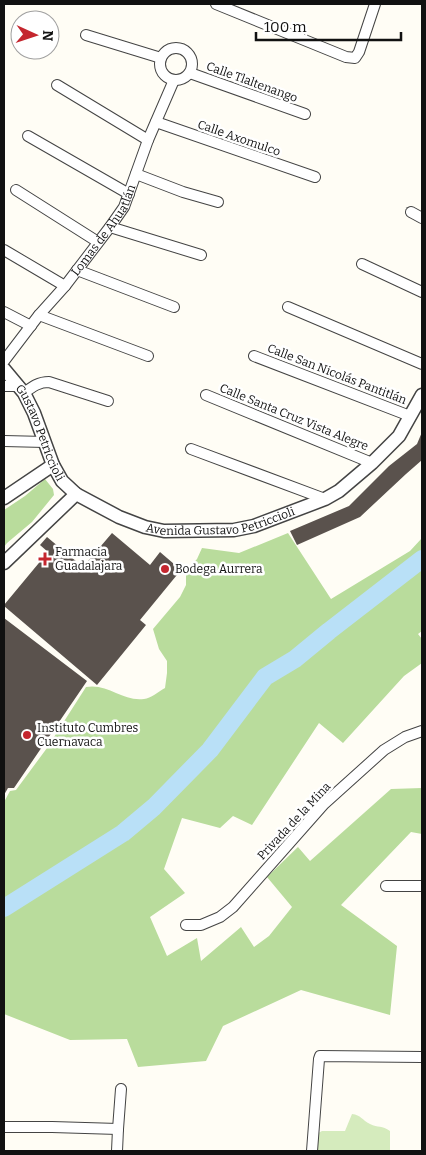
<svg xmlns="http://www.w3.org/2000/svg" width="426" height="1155" viewBox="0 0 426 1155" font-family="Bitter,serif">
  <rect width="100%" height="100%" fill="#fffdf5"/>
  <path fill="#d5ebbd" d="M352 1114C361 1115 362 1120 370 1124 378 1128 382 1125 390 1131V1151H312L313 1136 322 1131H345Z"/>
  <path fill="#b9dc9c" d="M45 479 53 489 54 495 32 522 7 543 4 547V510L25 496Z
    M288 533 331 599 410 551 422 538V631L418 634 422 639V663L404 676 343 743 319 723 252 825 233 816 220 828 182 818 164 869 185 893 150 917 167 956 197 938 201 961 241 927 254 947 269 936 292 907 267 877 298 847 310 861 391 789 422 788V834L411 832 341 905 397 946 390 1015 301 990 223 1026 206 1061 138 1067 127 1039 70 1040 4 1014V802L10 791 16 790 47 748 86 687C108 683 123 702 144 699 151 698 158 692 165 688L167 673V661L159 649 153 629 180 597 186 585V572L197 559 202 548 239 553Z"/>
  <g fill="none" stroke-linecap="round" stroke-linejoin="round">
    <path stroke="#b9e0f7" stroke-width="18" d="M4 908 123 833 154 807 210 750 265 677 295 659 329 631 422 559"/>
  </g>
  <path fill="#5a524d" d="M422 432V460L406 474 360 517 297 545 290 531 349 506 389 466 417 444Z
    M112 533 150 565 160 552 181 570 140 620 146 625 97 685 4 606V605L48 552 40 545 47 537 83 567Z
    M4 618 87 681 14 788H8L4 795Z"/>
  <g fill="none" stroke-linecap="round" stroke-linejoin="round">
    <defs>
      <g id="minor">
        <path d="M216 4 346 57 355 58 359 52 375 4"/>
        <path d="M86 35 161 58"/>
        <circle cx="176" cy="64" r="16"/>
        <path d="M190 73 305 114"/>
        <path d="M57 85 148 140"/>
        <path d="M156 122 315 177"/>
        <path d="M28 136 129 194"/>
        <path d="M136 174 183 192 218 202"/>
        <path d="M16 190 98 242"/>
        <path d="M411 212 422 218"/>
        <path d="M110 227 201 255"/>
        <path d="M4 250 65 286"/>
        <path d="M362 264 422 292"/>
        <path d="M77 270 174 307"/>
        <path d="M288 307 422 364"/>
        <path d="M4 312 31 326"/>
        <path d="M39 315 148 356"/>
        <path d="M254 356 410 416"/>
        <path id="s1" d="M4 361 39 315 65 286 110 227 124 207 148 140 174 80"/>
        <path d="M4 386H19"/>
        <path d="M24 393C32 387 38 382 49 382L108 401"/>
        <path d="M206 395 372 463"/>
        <path d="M4 441 45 442"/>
        <path d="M191 449 325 499"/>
        <path d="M386 886H422"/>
        <path d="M186 925H201L220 917 233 907 324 804 384 750 405 737 422 731"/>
        <path d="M4 1127H52L118 1129"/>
        <path d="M117 1151 118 1129 121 1089"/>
        <path d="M312 1151 319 1059 320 1056 422 1057"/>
      </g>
      <g id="tertiary">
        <path id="s2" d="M4 369 24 393 34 413 53 465 62 481 76 494 119 517 145 527 164 531 234 530 254 526 325 499 339 491 372 463 399 436 422 395"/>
        <path d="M4 498 53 465"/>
        <path d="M4 563 76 494"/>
      </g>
    </defs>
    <use href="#minor" stroke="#444" stroke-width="12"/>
    <use href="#tertiary" stroke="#444" stroke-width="15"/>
    <use href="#minor" stroke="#fff" stroke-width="10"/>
    <use href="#tertiary" stroke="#fff" stroke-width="12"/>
  </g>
  <g fill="#c4262e" stroke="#fff" stroke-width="2">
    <path d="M42.5 551.5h5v5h5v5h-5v5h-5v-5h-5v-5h5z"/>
    <circle cx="165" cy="569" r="5"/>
    <circle cx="27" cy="735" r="5"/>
  </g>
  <g text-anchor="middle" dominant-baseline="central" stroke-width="5" stroke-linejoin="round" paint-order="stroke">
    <g font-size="12" fill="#111" stroke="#fff">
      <text transform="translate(252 82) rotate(20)">Calle Tlaltenango</text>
      <text transform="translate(239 138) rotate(19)">Calle Axomulco</text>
      <text stroke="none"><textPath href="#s1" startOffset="165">Lomas de Ahuatlán</textPath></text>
      <text transform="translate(337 374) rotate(21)">Calle San Nicolás Pantitlán</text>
      <text transform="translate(294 417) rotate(22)">Calle Santa Cruz Vista Alegre</text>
      <text stroke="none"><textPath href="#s2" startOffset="74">Gustavo Petriccioli</textPath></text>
      <text stroke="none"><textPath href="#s2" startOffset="300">Avenida Gustavo Petriccioli</textPath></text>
      <text transform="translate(294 821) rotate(-47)">Privada de la Mina</text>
    </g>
    <g font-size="12" fill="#111" stroke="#fff" text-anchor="start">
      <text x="55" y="552">Farmacia<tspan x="55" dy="14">Guadalajara</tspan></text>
      <text x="175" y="569">Bodega Aurrera</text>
      <text x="37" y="728">Instituto Cumbres<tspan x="37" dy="14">Cuernavaca</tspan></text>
    </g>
  </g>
  <rect width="426" height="1155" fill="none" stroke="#111111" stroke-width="10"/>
  <g transform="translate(35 35) rotate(93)"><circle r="24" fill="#ffffff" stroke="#a0a0a0"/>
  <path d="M0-4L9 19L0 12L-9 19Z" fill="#c4262e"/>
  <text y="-8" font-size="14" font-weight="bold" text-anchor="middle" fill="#111111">N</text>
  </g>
  <path d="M256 32v8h145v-8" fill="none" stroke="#111111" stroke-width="2.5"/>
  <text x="264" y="32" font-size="15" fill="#111111" stroke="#ffffff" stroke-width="4" paint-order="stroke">100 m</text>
</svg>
